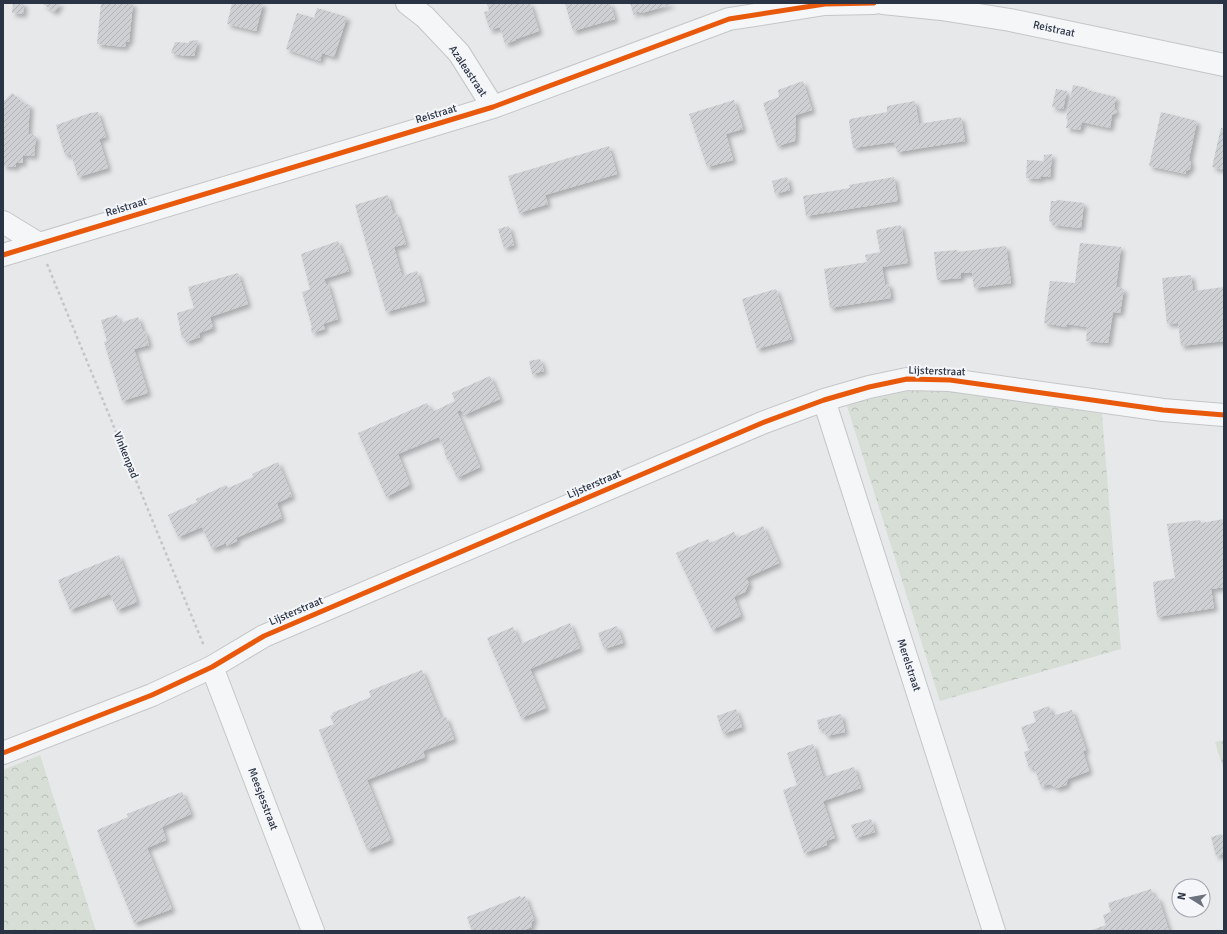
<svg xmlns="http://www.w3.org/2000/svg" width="1227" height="934" viewBox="0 0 1227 934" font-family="Signika,sans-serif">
  <defs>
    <pattern id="forest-crowns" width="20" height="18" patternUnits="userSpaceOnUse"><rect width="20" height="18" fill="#d6ded6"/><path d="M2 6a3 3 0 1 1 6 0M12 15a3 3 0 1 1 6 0" fill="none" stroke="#b8bfb9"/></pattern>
    <pattern id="building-hatch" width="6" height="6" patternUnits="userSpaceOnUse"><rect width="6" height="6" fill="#ced0d3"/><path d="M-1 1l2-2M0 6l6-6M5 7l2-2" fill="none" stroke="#b1b3b6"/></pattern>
    <filter id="shadow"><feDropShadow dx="3.5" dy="3.5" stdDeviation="2" flood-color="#0004"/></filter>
  </defs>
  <rect width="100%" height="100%" fill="#e6e8ea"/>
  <path fill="url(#forest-crowns)" d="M918 389 961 391 1102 414 1121 649 940 701 847 406 861 401Z
    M1224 740V771L1215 742Z
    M40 755 96 931H3V770Z"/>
  <path fill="url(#building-hatch)" filter="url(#shadow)" d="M13 3H24L23 14 12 13Z
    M42 3H61L54 12Z
    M101 3H133L129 42 126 41 125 47 97 44Z
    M232 3H263L256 31 227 24Z
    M487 3H530L539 31 516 39V40L505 44 500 27 490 30 484 12 489 11Z
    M565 3H610L615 19 573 31Z
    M630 3H669L672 4 642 13 636 11 634 16Z
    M317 8 347 17 334 57 322 53 320 61 286 49 297 13 314 18Z
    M198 40 194 56H185L171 53 175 42 189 43V41Z
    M803 81 812 110 796 115 795 141 777 146 763 103 779 97 778 90Z
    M1073 85 1087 88V90L1116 97 1114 108 1117 112 1112 115 1110 128 1082 122 1080 130 1066 128 1068 119H1066Z
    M1056 89 1067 91 1063 109 1052 107Z
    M12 93 25 104 30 105 28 134 36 136 34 156 23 155V163H16V167L3 166V102Z
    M734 100 743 129 726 134 733 160 707 167 689 114Z
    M915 101 919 124 961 117 965 141 897 152 894 142 853 148 849 121 850 119 887 112V106Z
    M98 112 106 137 99 139 108 168 78 177 71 154 65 155 56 125 90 113Z
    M1161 112 1197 121 1189 159 1191 163 1190 169 1186 171V174L1149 166Z
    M1221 128H1224V170L1212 167Z
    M609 146 617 174 545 195 548 204 519 213 508 176Z
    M1052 154 1050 177 1041 176V179L1026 178 1027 160 1043 161V167L1044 155Z
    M787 177 790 190 775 194 772 181Z
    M894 177 898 201 806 216 803 196 850 188 849 185Z
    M388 195 393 214 396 213 406 244 394 247 402 276 417 271 425 301 386 312 355 205Z
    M1057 200 1084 203 1081 228 1053 225V222L1049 221 1051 201H1056Z
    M901 225 908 263 882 267 885 284H889L891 298 830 308 824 269 867 262 865 255 880 252 876 230Z
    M509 226 514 245 504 248 498 229Z
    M338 241 342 253H343L349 271 324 279 326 284H328L338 319 323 324 325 329 312 333 311 328 312 327 302 292 310 289 301 254Z
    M1080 243 1121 247 1116 287 1124 289 1120 313 1113 312 1108 343 1086 341 1087 327 1067 324V327L1044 323 1050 281 1075 283Z
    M1006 246 1011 283 974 288 972 273H961V278L937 280 934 252 957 250 958 252Z
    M238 273 248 304 210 317 213 328 199 333 200 337 186 342 184 337 182 338 177 313 194 308 188 287Z
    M1191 275 1193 291 1224 287V341L1181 346 1178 323 1167 324 1162 278Z
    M776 289 792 339 757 349 742 299Z
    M117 315 120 323 138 317 143 332 145 331 149 345 134 349 148 393 122 401 104 342 107 341 101 320Z
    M540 359 544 371 532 374 529 361Z
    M490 376 500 399 464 415 461 410 457 411 480 467 457 478 449 460 448 461 444 452 445 451 439 437 398 454 410 485 386 497 358 433 427 403 432 412 455 401 452 393Z
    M278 462 292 496 277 503 282 518 236 538 237 541 227 546 226 543 212 549 202 527 178 537 168 515 197 502 196 499 226 485 228 488 253 477 252 474Z
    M1224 519V587L1211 589 1214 608 1157 617 1153 582 1175 578 1167 524 1200 520 1201 523Z
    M763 526 779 563 746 578 749 583 745 592 734 597 741 616 712 630 676 553 708 539 710 543 734 532 737 538Z
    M119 555 137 602 117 610 110 594 70 610 58 580Z
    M570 623 580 648 530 669 546 708 521 718 487 638 513 627 520 644Z
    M617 626 623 643 604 649 598 633Z
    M422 670 441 718 446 717 454 739 423 751 425 757 367 780 391 840 367 850 319 730 334 724 330 716 333 715 332 713 371 697 369 691Z
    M1049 706 1052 716 1072 710 1086 750 1083 751 1089 771 1068 779 1066 785 1057 788 1049 784 1041 787 1034 767 1029 768 1024 752 1029 750 1021 727 1036 722 1033 712Z
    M736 709 742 727 723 734 717 716Z
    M841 714 845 732 826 736 824 729H819L817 720Z
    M813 744 823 777 854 767 861 788 823 801 835 838 826 841 827 845 804 853 783 790 797 785 787 753Z
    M182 792 191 814 162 827 166 840 147 848 172 909 134 923 97 830 128 817 127 814Z
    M871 819 875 832 856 838 851 825Z
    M1222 834 1224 842V854L1216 856 1211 837Z
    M1151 889 1154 898 1158 897 1169 931H1089L1106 925 1103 915 1111 912 1108 903Z
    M520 896 521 898 525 896 534 920 531 922 532 927 521 931H472L467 917Z"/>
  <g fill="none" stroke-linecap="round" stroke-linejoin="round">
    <defs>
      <path id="street" d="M407 3 425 17 459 53 493 107
        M883 3 941 9 1010 20 1224 65
        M3 222 39 244
        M3 255 493 107 729 19 825 4 874 3
        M824 400 994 931
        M212 667 313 931
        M3 753 152 695 212 667 264 636 762 423 824 400 869 387 907 379 950 380 1163 410 1224 415"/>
    </defs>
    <use href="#street" stroke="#c4c6c8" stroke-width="24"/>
    <path stroke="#c5c6ca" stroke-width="2.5" stroke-dasharray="3 3" stroke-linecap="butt" d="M47 264 204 646"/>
    <use href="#street" stroke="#f5f6f7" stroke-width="22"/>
    <defs>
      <path id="cycleway" d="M3 255 493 107 729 19 825 4 874 3
        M3 753 152 695 212 667 264 636 762 423 824 400 869 387 907 379 950 380 1163 410 1224 415"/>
    </defs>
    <use href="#cycleway" stroke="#f4f6f9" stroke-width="8"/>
    <use href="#cycleway" stroke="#e8590c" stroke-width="5"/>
  </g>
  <g text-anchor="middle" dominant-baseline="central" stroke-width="4" stroke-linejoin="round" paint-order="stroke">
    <g font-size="11" fill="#2b3445" stroke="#f4f6f9">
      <text transform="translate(1054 29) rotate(12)">Reistraat</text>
      <text transform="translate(468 71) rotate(56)">Azaleastraat</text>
      <text transform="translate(436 114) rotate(-17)">Reistraat</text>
      <text transform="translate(126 207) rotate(-17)">Reistraat</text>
      <text transform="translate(937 371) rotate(2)">Lijsterstraat</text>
      <text transform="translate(126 455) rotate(68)">Vinkenpad</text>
      <text transform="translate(594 484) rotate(-23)">Lijsterstraat</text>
      <text transform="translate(296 611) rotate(-23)">Lijsterstraat</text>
      <text transform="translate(909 665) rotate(72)">Merelstraat</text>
      <text transform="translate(263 799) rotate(69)">Meesjesstraat</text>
    </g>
  </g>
  <rect width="1227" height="934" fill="none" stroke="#2b3445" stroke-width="8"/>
  <g transform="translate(1191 898) rotate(281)"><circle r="19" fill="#f4f6f9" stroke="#a4a8b1"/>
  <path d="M0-3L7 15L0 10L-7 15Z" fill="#6c737f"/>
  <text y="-6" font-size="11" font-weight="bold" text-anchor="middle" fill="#2b3445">N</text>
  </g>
</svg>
